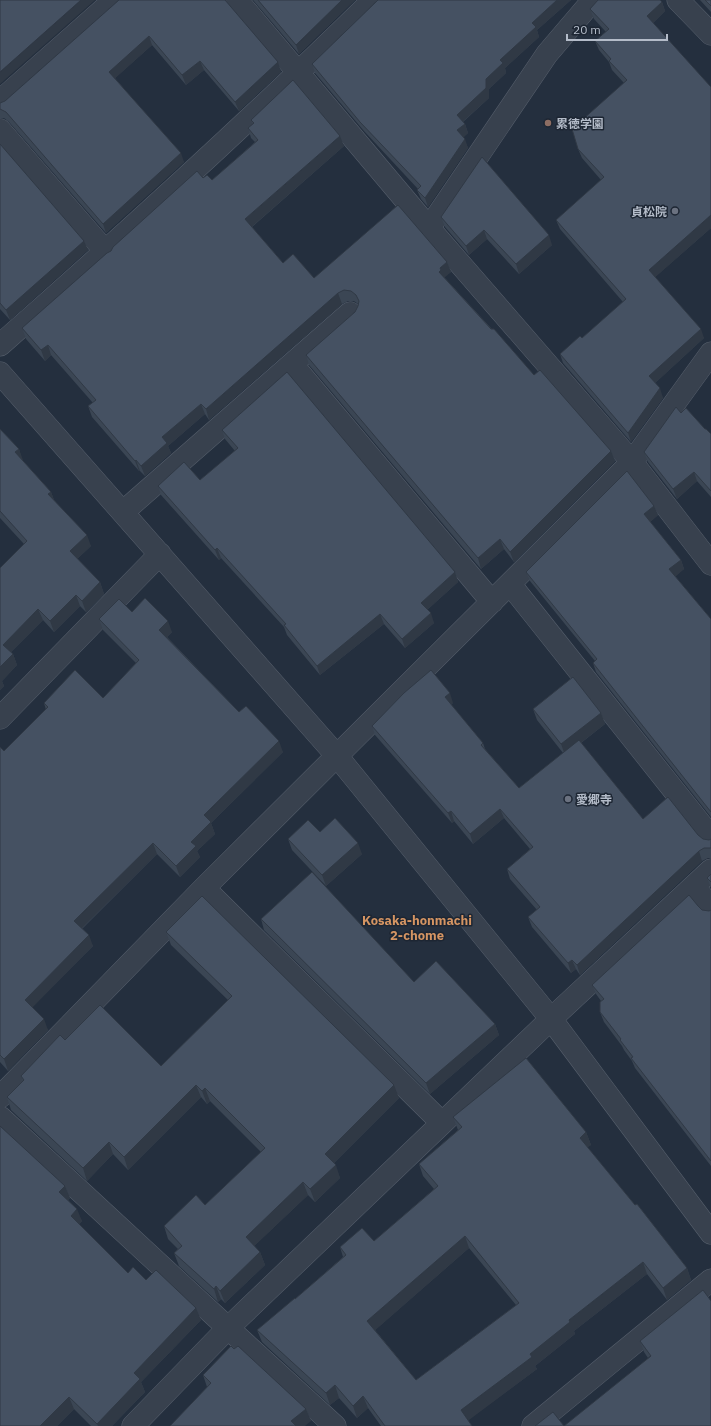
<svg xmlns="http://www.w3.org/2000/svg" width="711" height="1426" viewBox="0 0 711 1426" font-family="'IBM Plex Sans','Noto Sans JP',sans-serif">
  <rect width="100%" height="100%" fill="#242f3e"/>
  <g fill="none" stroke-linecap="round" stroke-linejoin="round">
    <defs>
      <path id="minor" d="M237 0 429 228 632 462 711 564
        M678 0 711 34
        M0 101 114 0
        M0 130 106 252
        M429 228 547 54 593 0
        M0 345C127 233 252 119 373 0
        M292 364 492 602
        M0 373 337 756 551 1019 711 1233
        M123 512 350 313
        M510 584 711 837
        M0 718 160 554
        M694 886 711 908
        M204 888 442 1123
        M0 1097 204 888 632 462 711 353
        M0 1117 228 1328 335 1426
        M133 1426 228 1328 551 1019 711 870
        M533 1426 711 1280"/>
    </defs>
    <use href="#minor" stroke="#565f6c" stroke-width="23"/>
    <use href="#minor" stroke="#38414e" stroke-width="22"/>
  </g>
  <path fill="#3b4654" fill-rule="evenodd" d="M119 0 281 72 239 111 204 70 186 85 152 45 115 78 184 162 106 233 9 122 4 118H0V103L5 101Z
    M253 0H355L299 54Z
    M378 0H571L537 30 539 37 505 68 506 73 489 89V98L463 122 465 124 468 133 463 137 468 148 428 207 421 199 417 190 418 189 364 131 315 73 312 64Z
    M700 0H711V12Z
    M662 2 665 11 653 23 711 228 655 277 704 338 655 383 663 398 631 442 563 363 560 354 582 338 623 302 560 229 556 220 601 180 582 158 578 149 624 83 612 70 609 62 599 50 595 41 606 32 594 19 590 9Z
    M251 120 344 146 252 227 283 263 314 278 447 262 451 272 444 277 534 375 611 451 615 461 514 562 504 549 481 569 309 365 306 355 355 312 358 306V304L354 301H348L342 304 209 420 205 414 168 446 171 453 145 476 140 471H139L92 417 88 406 93 403 51 355 45 361 26 339 22 328 111 251 203 178 212 180 255 142 251 138 248 128 253 124Z
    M0 144 88 250 10 320 0 309Z
    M441 217 552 245 519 274 487 239 469 255 445 227Z
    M681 413 705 429 711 434V497L697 481 677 499 648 462 644 452Z
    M0 429 19 449 22 460 51 492 54 500 91 546 77 559 100 582 104 594 86 612 80 606 54 632 43 620 11 652 13 654 17 665 2 681 4 686 0 690V568L24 544 0 518Z
    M222 430 455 572 458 582 427 610 434 623 405 648 384 624 320 675 287 635 284 627 221 558 219 560 161 495 158 486 200 480 235 451 225 439Z
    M654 506 658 515 650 522 681 560 684 569 675 576 711 619V817L596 672 593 663 595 661 530 581 526 572Z
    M132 612 172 632 167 637 239 712 283 752 211 823 215 834 197 851 200 857 180 877 157 854 82 929 93 946 32 1007 48 1030 8 1071 0 1062V747L4 751 46 710 44 703 103 698 136 663 103 630 99 619Z
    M453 703 451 705 483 743 485 749 519 788 563 753 537 720 533 709 601 713 605 724 581 743 643 819 698 835 703 839 709 840 711 839V858H708L702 861 580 975 576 969 571 973 532 927 528 917 537 910 510 879 507 869 530 849 504 818 473 844 454 821 452 823 375 735 372 726Z
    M320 832 362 854 326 886 292 850 288 839Z
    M711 874V888L707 878Z
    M698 906 702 910 709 911 711 910V1166L635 1068 632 1061 624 1050 622 1046 604 1022 600 1012 601 1001 596 994 592 985Z
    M261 919 414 982 495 1024 499 1035 430 1094 264 930Z
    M166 932 399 1098 334 1163 340 1178 315 1202 308 1195 254 1246 260 1252 265 1265 225 1303 221 1299 218 1302 179 1266 174 1253 178 1249 168 1239 164 1226 205 1205 261 1152 210 1101 207 1104 201 1097 128 1170 113 1154 87 1181 11 1110 7 1097 23 1081 21 1076 65 1040 161 1066 228 1000 171 945Z
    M453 1117 586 1132 591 1145 587 1147 687 1268 691 1280 667 1300 647 1274 574 1331 575 1334 535 1366 537 1369 468 1420 472 1426H381L368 1408 357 1418 339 1398 330 1405 262 1342 257 1330 295 1299 343 1257 340 1247 374 1241 434 1189 423 1176 419 1164 458 1130ZM469 1248 516 1305 416 1380 375 1330Z
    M65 1186 70 1198 68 1200 82 1221 79 1224 128 1273 146 1280 201 1320 141 1382 145 1392 112 1426H91L74 1409 57 1426Z
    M711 1301 648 1358 644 1352 640 1341Z
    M203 1375 306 1409 311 1421 207 1387Z"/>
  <path fill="#303945" d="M81 0H95L0 84V72Z
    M342 0H355L299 54 296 45Z
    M557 0H571L537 30 539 37 505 68 506 73 489 89V98L460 124 457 115 486 79 500 60 532 23Z
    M662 2 665 11 650 26 647 16Z
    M149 36 152 45 112 81 109 72Z
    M200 61 204 70 186 85 182 75Z
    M278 62 281 72 239 111 235 102Z
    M465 124 468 133 461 140 457 130Z
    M340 136 344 146 249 229 245 219Z
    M465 139 468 148 428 207 425 198Z
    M181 153 184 162 106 233 103 224Z
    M711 215V228L652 280 649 270Z
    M484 230 487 239 469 255 466 246Z
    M549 235 552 245 519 274 516 264Z
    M84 241 88 250 10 320 6 310Z
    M447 262 451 272 444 278 439 272 440 268Z
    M338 293 342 304 209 420 206 409Z
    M701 329 704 338 653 385 649 376Z
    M48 345 51 355 45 361 41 350Z
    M660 388 663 398 631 442 628 433Z
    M201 404 205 414 168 446 171 453 145 476 141 466 162 437Z
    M19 449 23 460 19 463 15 452Z
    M611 451 615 461 514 562 510 552Z
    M136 460 140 471H139L135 461Z
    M694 472 697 481 677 499 673 489Z
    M51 492 55 503 48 494Z
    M654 506 658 515 648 524 644 514Z
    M87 535 91 546 74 562 70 551Z
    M500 539 504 549 481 569 478 558Z
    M217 548 221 558 219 560 215 550Z
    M681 560 684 569 673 579 669 569Z
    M455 572 458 582 425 612 421 603Z
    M100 582 104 594 86 612 82 601Z
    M76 595 80 606 54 632 50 621Z
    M38 609 43 620 7 656 3 645Z
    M431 613 434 623 405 648 402 639Z
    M380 614 384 624 320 675 317 666Z
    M168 621 172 632 163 641 159 630Z
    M13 654 17 665 2 681 4 686 0 690V667Z
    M450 693 453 703 448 707 445 697Z
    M601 713 605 724 565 755 561 744Z
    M279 741 283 752 211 823 215 834 197 851 200 857 180 877 176 866 191 842 204 815Z
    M500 809 504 818 473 844 470 834Z
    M451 811 454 821 452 823 448 813Z
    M153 843 157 854 78 932 74 921Z
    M358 843 362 854 326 886 322 875Z
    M699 851 702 861 580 975 577 965Z
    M89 935 93 946 29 1011 25 1000Z
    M572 960 576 969 571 973 568 963Z
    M44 1019 48 1030 8 1071 4 1059Z
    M495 1024 499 1035 430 1094 426 1083Z
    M196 1085 201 1097 128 1170 124 1157Z
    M394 1085 399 1098 330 1167 325 1154Z
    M205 1088 210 1101 207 1104 202 1091Z
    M586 1132 591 1145 584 1150 580 1138Z
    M109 1142 113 1154 87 1181 83 1168Z
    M336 1165 340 1178 315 1202 310 1189Z
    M303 1182 308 1195 250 1250 246 1237Z
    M65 1186 70 1198 64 1204 59 1192Z
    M77 1209 82 1221 75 1228 71 1216Z
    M465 1236 469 1248 372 1333 367 1321Z
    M260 1252 265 1265 225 1303 220 1291Z
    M643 1262 647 1274 574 1331 575 1334 535 1366 537 1369 465 1423 461 1410 530 1354 569 1320Z
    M687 1268 691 1280 667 1300 663 1288Z
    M216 1286 221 1299 218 1302 214 1289Z
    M196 1308 201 1320 141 1382 145 1392 112 1426H98L97 1424 134 1373Z
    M335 1385 339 1398 330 1405 326 1393Z
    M363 1396 368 1408 357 1418 353 1406Z
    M69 1397 74 1409 57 1426H40Z
    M306 1409 311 1421 305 1426H293L291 1421Z"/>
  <path fill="#455162" stroke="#303945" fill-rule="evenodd" d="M0 0H81L0 72Z
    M119 0H225L278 62 235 102 200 61 182 75 149 36 109 72 181 153 103 224 6 112 0 109V103L5 101Z
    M258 0H342L296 45Z
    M378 0H557L532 23 536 27 500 60 503 63 486 79V88L457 115 465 124 457 130 465 139 425 198 417 190 421 186 360 122 312 64Z
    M598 0H660L662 2 647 16 711 87V215L649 270 701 329 649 376 660 388 628 433 560 354 580 336 582 338 626 299 556 220 604 177 578 149 572 129 627 80 609 61 611 59 595 41 609 29 590 9Z
    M705 0H711V6Z
    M293 80 340 136 245 219 283 263 293 254 314 278 398 205 447 262 440 268 441 270 439 272 491 329H494L534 375 540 370 611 451 510 552 500 539 478 558 306 355 355 312 358 306 359 301 356 295 351 291 344 290 338 293 206 409 201 404 162 437 167 443 141 466 136 460 135 461 88 406 96 400 48 345 41 350 22 328 107 253 111 251 113 247 197 171 203 178 207 175 212 180 258 140 248 128 254 123 251 120Z
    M0 144 84 241 6 310 0 303Z
    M482 157 549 235 516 264 484 230 466 246 441 217Z
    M287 372 455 572 421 603 431 613 402 639 380 614 317 666 284 625 286 624 217 548 215 550 158 486 184 462 200 480 238 448 222 430Z
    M676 407 681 413 686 408 705 429H706L711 434V491L694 472 673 489 644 452Z
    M0 429 19 449 15 452 51 492 48 494 87 535 70 551 100 582 82 601 76 595 50 621 38 609 3 645 13 654 0 667V568L27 541 0 511Z
    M627 471 654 506 644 514 681 560 669 569 711 619V812L593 663 597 659 526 572Z
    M145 598 168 621 159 630 239 712 246 706 279 741 204 815 211 822 191 842 196 846 176 866 153 843 74 921 89 935 25 1000 44 1019 4 1059 0 1055V747L4 751 48 707 44 703 75 670 103 698 139 660 99 619 119 599 132 612Z
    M431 670 450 693 445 697 483 743 481 745 519 788 579 740 643 819 668 797 698 835 703 839 709 840 711 839V848H704L699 851 577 965 572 960 568 963 528 917 540 907 507 869 533 847 500 809 470 834 451 811 448 813 372 726 404 693Z
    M573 677 601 713 561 744 533 709Z
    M335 818 358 843 322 875 288 839 308 820 320 832Z
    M312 872 414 982 436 961 495 1024 426 1083 261 919Z
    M711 874V882L707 878Z
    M689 895 698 906 702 910 709 911 711 910V1161L631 1058 633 1057 620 1040 621 1039 600 1012V1002L604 999 592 985Z
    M202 896 394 1085 325 1154 336 1165 310 1189 303 1182 246 1237 260 1252 220 1291 216 1286 214 1289 174 1253 182 1246 164 1226 196 1195 205 1205 265 1148 205 1088 202 1091 196 1085 124 1157 109 1142 83 1168 7 1097 24 1080 21 1076 60 1035 65 1040 100 1005 161 1066 232 996 166 932Z
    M526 1058 586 1132 580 1138 635 1205 637 1204 687 1268 663 1288 643 1262 569 1320 570 1322 530 1354 532 1357 461 1410 472 1426H385L363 1396 353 1406 335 1385 326 1393 257 1330 295 1298V1299L346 1255 340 1247 362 1228 374 1241 438 1186 419 1164 462 1127 453 1117ZM465 1236 519 1303 416 1380 367 1321Z
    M0 1126 65 1186 59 1192 77 1209 71 1216 128 1273 133 1267 146 1280 156 1270 196 1308 134 1373 140 1379 97 1424 69 1397 40 1426H0Z
    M703 1290 711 1301V1426H564L651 1356 640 1341Z
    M231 1346 234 1349 238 1346 306 1409 291 1421 296 1426H170L211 1383 203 1375Z
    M553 1412 564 1426H535Z"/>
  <circle fill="#8d6e63" stroke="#1d2633" stroke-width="1.5" cx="548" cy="123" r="4"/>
  <g fill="#6b7280" stroke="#1d2633" stroke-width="1.5">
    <circle cx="675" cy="211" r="4"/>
    <circle cx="568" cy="799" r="4"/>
  </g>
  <g text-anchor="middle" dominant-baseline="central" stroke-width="3" stroke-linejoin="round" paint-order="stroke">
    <g font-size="12" font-weight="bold" fill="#b4bcc9" stroke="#1d2633" text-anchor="start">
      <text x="556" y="123">累徳学園</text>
      <text x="667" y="211" text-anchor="end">貞松院</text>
      <text x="576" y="799">愛郷寺</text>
    </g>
    <g font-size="13" font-weight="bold" fill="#d59563" stroke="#1d2633">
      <text x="417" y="920">Kosaka-honmachi<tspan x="417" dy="15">2-chome</tspan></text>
    </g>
  </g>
  <path d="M567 34v6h100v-6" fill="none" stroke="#b4bcc9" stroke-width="2"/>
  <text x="573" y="34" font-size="12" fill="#b4bcc9" stroke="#1d2633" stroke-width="3" paint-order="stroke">20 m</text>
</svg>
